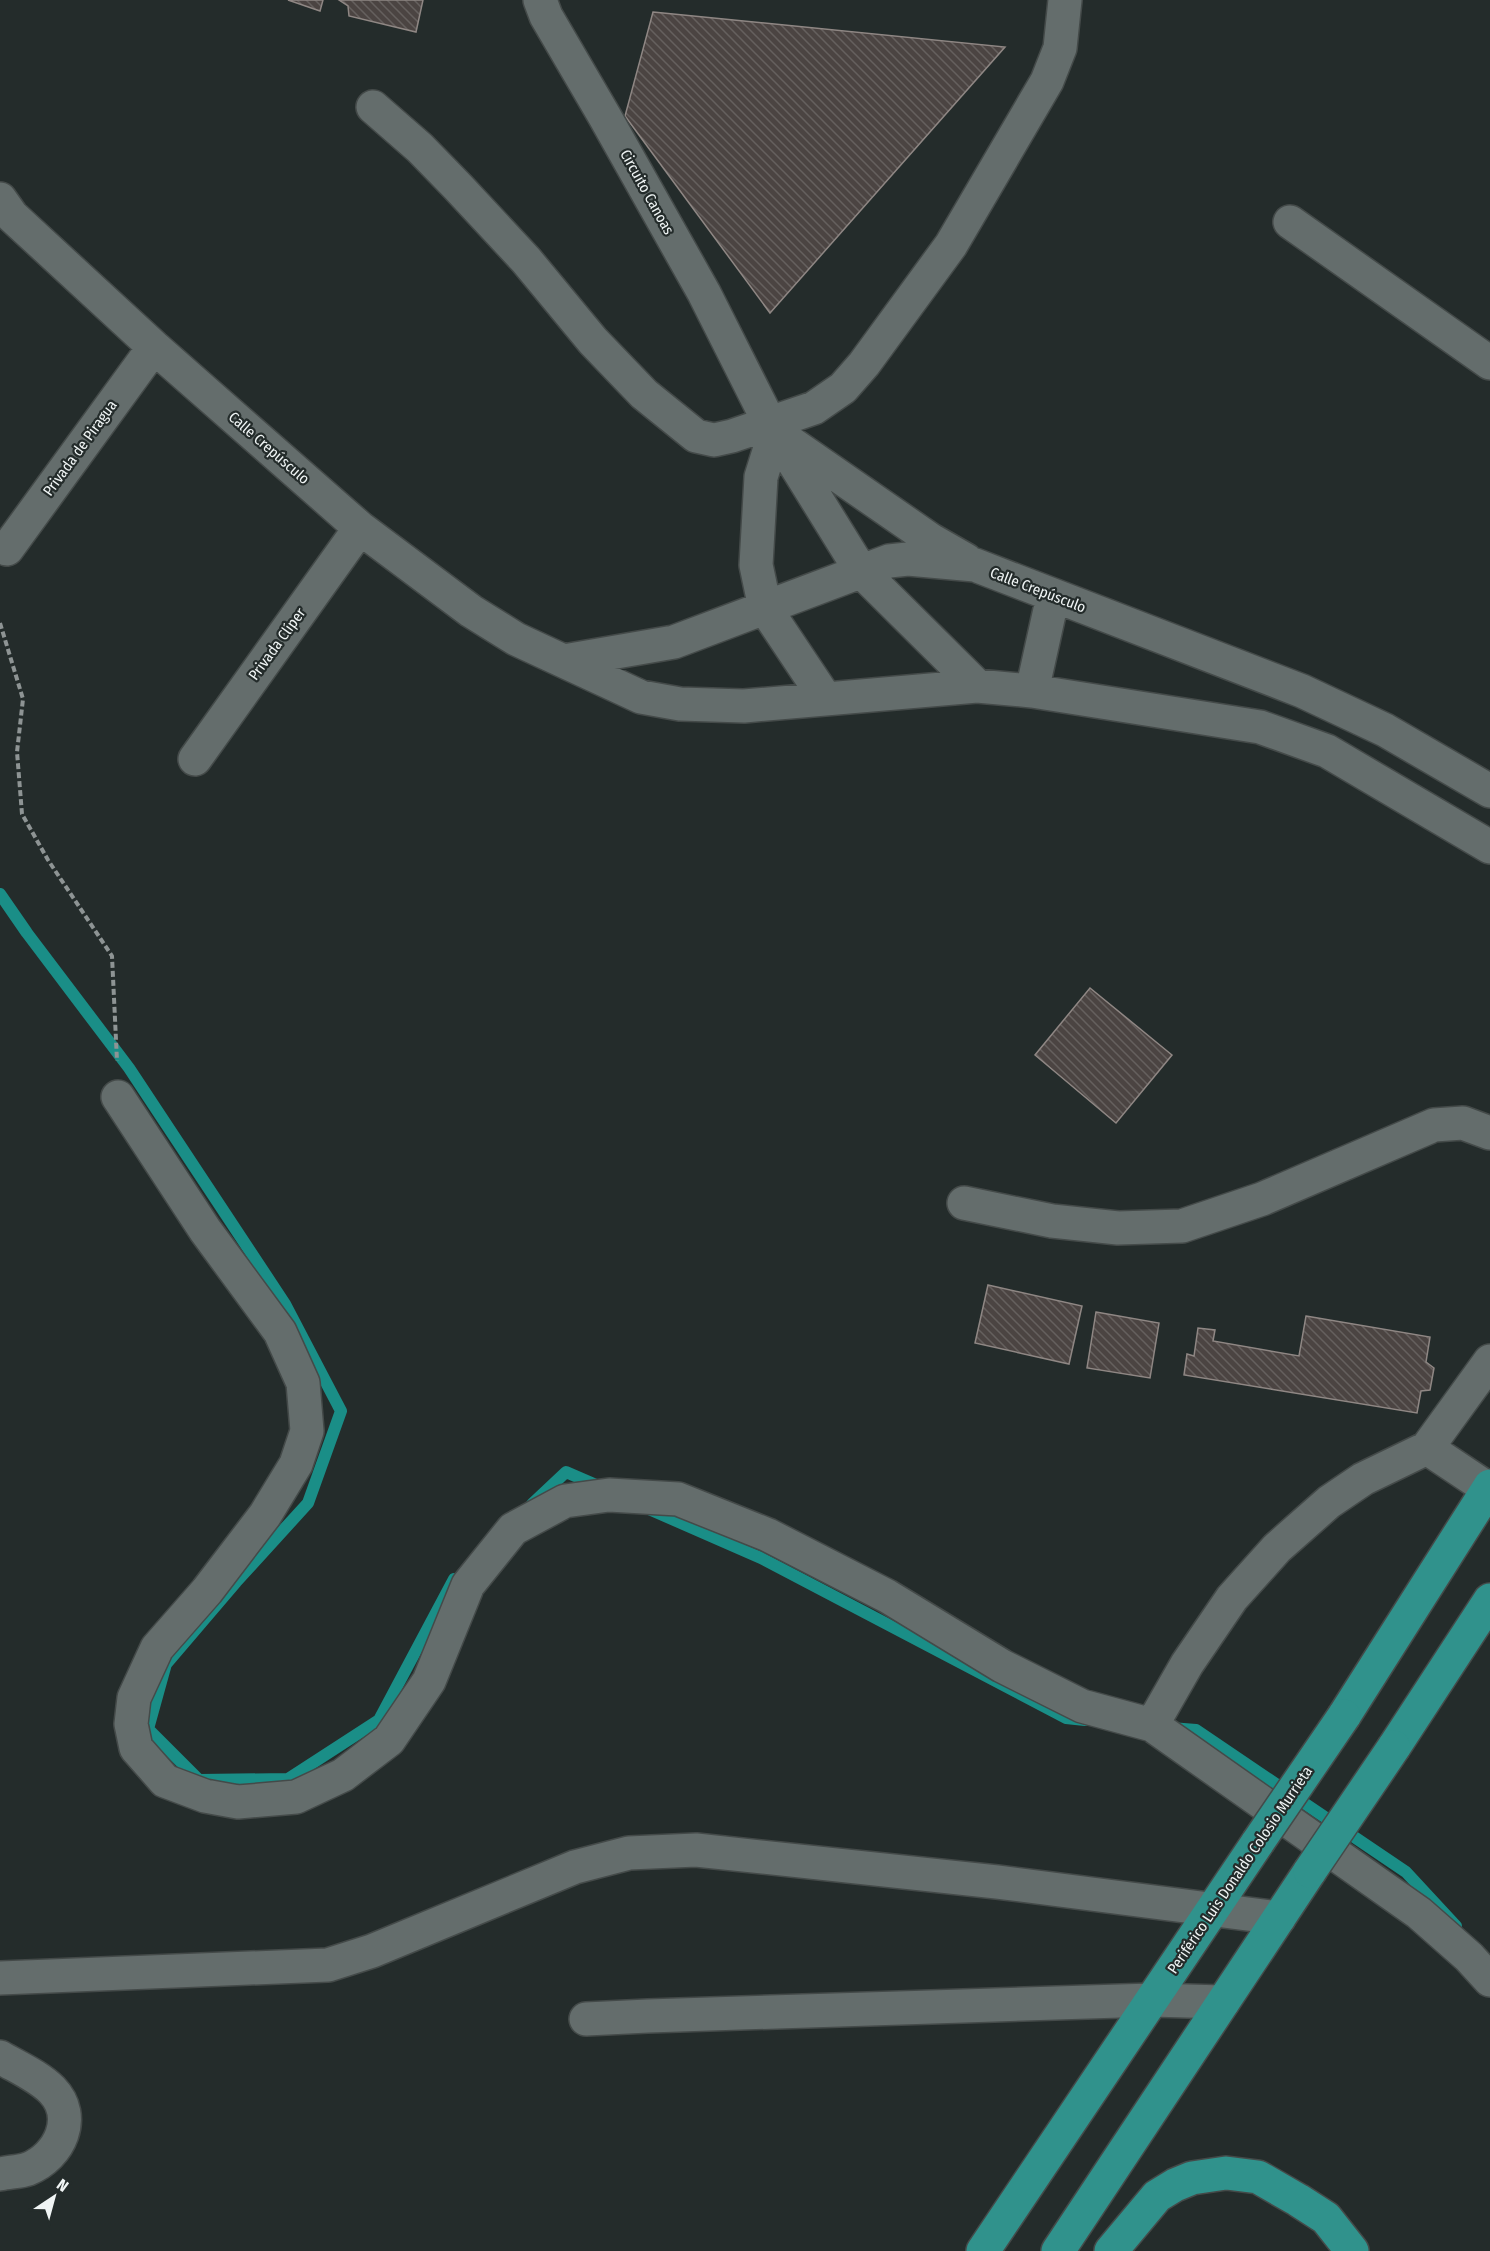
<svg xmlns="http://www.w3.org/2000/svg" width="1490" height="2251" viewBox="0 0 1490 2251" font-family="'Fira Sans Condensed',sans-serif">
  <defs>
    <pattern id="building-back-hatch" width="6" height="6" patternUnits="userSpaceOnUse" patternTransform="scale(1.5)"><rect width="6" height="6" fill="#4b4442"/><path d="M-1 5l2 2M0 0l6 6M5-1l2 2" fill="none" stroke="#65605e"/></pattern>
  </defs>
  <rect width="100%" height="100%" fill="#242c2b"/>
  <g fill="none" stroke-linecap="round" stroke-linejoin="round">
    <path stroke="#1a8e87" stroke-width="12" d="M0 894 27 933 129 1068 285 1304 341 1411 308 1503 236 1582 166 1664 148 1729 199 1780 288 1779 379 1720 454 1579
      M532 1504 566 1472 603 1488
      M649 1509 761 1558 1066 1718 1085 1720
      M1171 1728 1196 1730 1406 1872 1456 1926"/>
  </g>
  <path fill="url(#building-back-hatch)" stroke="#8f8784" stroke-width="1.5" d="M288 0H323L320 11Z
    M339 0H423L416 32 349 16 348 6Z
    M653 12 1005 47 770 313 625 116Z
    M1090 988 1172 1055 1116 1123 1035 1055Z
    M988 1285 1082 1306 1069 1364 975 1343Z
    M1096 1312 1159 1323 1150 1378 1087 1368Z
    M1306 1316 1430 1337 1426 1362 1434 1368 1430 1390 1421 1391 1417 1413 1184 1375 1187 1354 1194 1356 1198 1328 1215 1330 1213 1341 1299 1356Z"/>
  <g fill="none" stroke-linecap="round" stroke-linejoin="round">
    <defs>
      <path id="minor" d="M540 0 546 16 605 117 704 293 770 424 861 571 977 686
        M373 107 420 148 458 187 526 260 593 341 644 394 696 436 714 440 732 436 814 408 843 388 864 364 951 245 1047 81 1060 48 1065 0
        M0 199 12 216 154 347 360 528 471 611 516 639 641 697 680 704 744 706 977 686 1032 691 1260 727 1327 751 1490 847
        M1290 222 1490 363
        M7 549 154 347
        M564 661 674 642 889 561 908 559 975 565 1302 691 1385 730 1490 791
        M1032 691 1053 596
        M825 698 765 608 756 565 761 477 775 432 931 540 966 560
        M195 759 360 528
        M118 1097 205 1230 280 1332 303 1383 307 1431 296 1464 265 1515 207 1591 157 1648 134 1698 131 1724 136 1748 165 1781 205 1796 238 1802 296 1797 343 1775 389 1740 429 1681 468 1585 513 1529 565 1501 609 1495 678 1499 768 1535 887 1596 1002 1666 1082 1706 1152 1725
        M964 1203 1052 1221 1118 1228 1182 1226 1262 1199 1434 1125 1463 1123 1490 1133
        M1490 1361 1427 1448 1363 1479 1329 1502 1277 1548 1232 1598 1187 1664 1152 1725 1419 1913 1469 1957 1490 1980
        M1427 1448 1490 1490
        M0 1978 328 1965 372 1951 575 1867 629 1853 696 1850 997 1882 1279 1918
        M586 2019 648 2016 1152 2000 1223 2002
        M0 2057C17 2067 38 2076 52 2090 78 2117 60 2156 28 2169 19 2172 9 2172 0 2174"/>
      <path id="major" d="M1344 1716 1490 1486
        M1394 1747 1490 1600
        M983 2251 1258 1842
        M1058 2251 1310 1871
        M1111 2251 1157 2196 1175 2185 1192 2178 1226 2173 1258 2177 1298 2200 1326 2218 1352 2251"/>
    </defs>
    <use href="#minor" stroke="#444a49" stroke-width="36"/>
    <use href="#major" stroke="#444a49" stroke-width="36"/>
    <path stroke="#8e9494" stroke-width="4" stroke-dasharray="6 3" stroke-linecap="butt" d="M0 623 23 699 17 752 22 814 48 860 112 956 117 1061"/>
    <use href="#minor" stroke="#646d6c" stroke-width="33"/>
    <use href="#major" stroke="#30928c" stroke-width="33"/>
    <defs>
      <path id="major-bridge" d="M1258 1842 1344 1716
        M1310 1871 1394 1747"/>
    </defs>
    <use href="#major-bridge" stroke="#444a49" stroke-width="36" stroke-linecap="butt"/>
    <use href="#major-bridge" stroke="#30928c" stroke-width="33"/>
  </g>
  <g text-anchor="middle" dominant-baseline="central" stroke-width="4.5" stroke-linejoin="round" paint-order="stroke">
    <g font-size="15" fill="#f0f5f5" stroke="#242c2b">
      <text transform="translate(647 192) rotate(61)">Circuito Canoas</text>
      <text transform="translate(80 448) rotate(-54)">Privada de Piragua</text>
      <text transform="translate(269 448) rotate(41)">Calle Crepúsculo</text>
      <text transform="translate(1038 590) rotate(21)">Calle Crepúsculo</text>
      <text transform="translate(277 644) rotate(-54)">Privada Clíper</text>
      <text transform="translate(1240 1870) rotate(-56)">Periférico Luis Donaldo Colosio Murrieta</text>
    </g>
  </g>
  <g transform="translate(54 2197) rotate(36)" stroke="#242c2b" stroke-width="4.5" paint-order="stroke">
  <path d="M0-4.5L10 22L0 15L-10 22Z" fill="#f0f5f5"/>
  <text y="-9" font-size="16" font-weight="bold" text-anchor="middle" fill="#f0f5f5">N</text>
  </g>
</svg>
